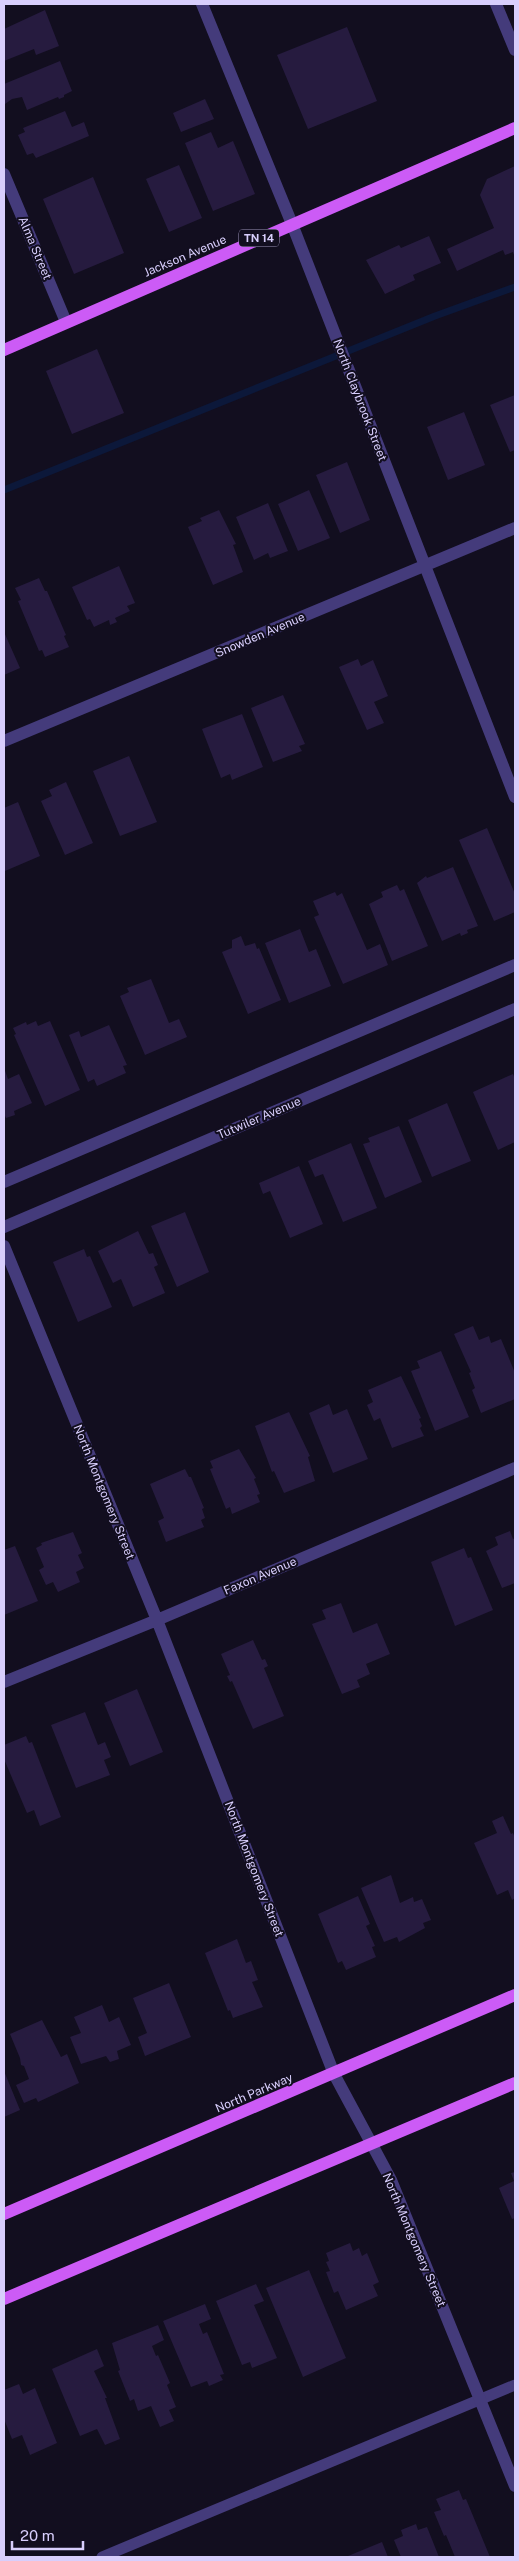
<svg xmlns="http://www.w3.org/2000/svg" width="519" height="2561" viewBox="0 0 519 2561" font-family="'Public Sans',sans-serif">
  <rect width="100%" height="100%" fill="#120e1f"/>
  <g fill="none" stroke-linecap="round" stroke-linejoin="round">
    <path stroke="#0c183a" stroke-width="7" d="M4 490 435 316 515 287"/>
  </g>
  <path fill="#261b3f" d="M45 10 59 46 36 55 34 49 4 61V29Z
    M347 27 377 101 308 129 277 55Z
    M60 61 72 91 64 95V97L59 99 58 97 27 110 22 97 12 99 5 104 4 84Z
    M205 99 214 119 181 132 173 113Z
    M65 111 72 127 84 122 89 136 36 158 33 153 27 155 18 135 25 132 23 128Z
    M211 132 218 148 233 141 255 194 213 211 185 143Z
    M179 165 202 218 169 232 146 179Z
    M515 166V258L513 252 505 255 503 250 457 271 447 249 494 228 480 195 487 179Z
    M93 177 124 253 74 274 43 199Z
    M429 236 441 263 413 275 415 280 385 294 366 260 399 245 401 248Z
    M97 349 124 413 72 434 46 371Z
    M515 395V450L510 452 490 405Z
    M464 412 485 465 448 480 427 427Z
    M347 462 370 520 340 533 316 475Z
    M309 490 330 538 298 551 278 504Z
    M268 503 288 551 270 558 268 553 254 560 236 517Z
    M219 510 236 544 233 545 243 572 213 585 188 527 202 521 200 518Z
    M119 566 135 603 127 606 130 611 115 618 117 622 110 625 109 620 94 627 90 619 87 620 72 587Z
    M39 578 45 591H47L66 635 64 636 69 647 45 657 42 650 39 651 18 601 21 600 15 588Z
    M4 632 20 668 4 675Z
    M358 659 361 666 373 660 388 696 374 702 384 723 367 730 339 667Z
    M283 695 305 744 299 746 302 751 273 762 251 708Z
    M242 714 263 767 232 780 230 774 221 778 202 729Z
    M129 756 157 822 120 836 93 771Z
    M66 782 93 843 65 855 41 801 52 796 49 790Z
    M18 802 40 856 5 871 4 808Z
    M487 828 515 894V912L494 921 459 840Z
    M453 867 478 926 467 930 468 933 461 936 460 933 442 941 417 883 426 876 427 878Z
    M397 885 400 891 404 889 428 946 392 961 369 904 383 897 381 892Z
    M335 892 337 896 342 893 367 950 380 944 388 965 343 984 314 917 319 915 313 901Z
    M300 929 309 952 316 949 331 986 289 1003 265 943Z
    M241 936 245 946 255 943 257 949 259 948 281 1000 248 1014 222 952 232 948V940Z
    M151 979 169 1023 179 1019 187 1037 145 1055 120 996 129 992 127 988Z
    M36 1021 38 1026 50 1021 80 1090 45 1106 14 1035 16 1034 13 1028 26 1022 27 1025Z
    M109 1025 127 1065 123 1066 126 1073 97 1086 94 1079 88 1082 69 1035 79 1031 81 1037Z
    M4 1068 8 1079 19 1074 32 1103 14 1111 15 1115 6 1118 4 1114Z
    M513 1074 515 1079V1142L498 1150 473 1092Z
    M447 1103 471 1161 432 1177 408 1120Z
    M399 1126 422 1182 385 1198 363 1144 370 1142 368 1138Z
    M351 1143 377 1208 343 1222 323 1174 315 1177 308 1161Z
    M299 1166 323 1224 290 1238 270 1191 263 1194 259 1183Z
    M185 1212 209 1272 177 1287 151 1226Z
    M138 1231 149 1254 153 1253 158 1265 154 1267 165 1293 133 1307 121 1279 113 1283 98 1251Z
    M84 1249 87 1257 90 1256 112 1307 78 1322 53 1262Z
    M473 1326 479 1340 489 1336 491 1343 501 1339 515 1373V1399L481 1413 472 1390 475 1388 469 1373 471 1372 454 1334Z
    M441 1351 469 1417 435 1431 411 1371 420 1368 417 1361Z
    M401 1376 421 1418 419 1419 422 1426 420 1428 424 1436 392 1448 380 1418 374 1421 367 1405 373 1402 368 1390Z
    M329 1404 333 1415 347 1409 368 1459 333 1473 309 1413Z
    M289 1412 310 1456 308 1457 315 1481 284 1493 274 1471 272 1472 255 1426Z
    M239 1449 256 1478 254 1479 260 1494 257 1495 260 1502 232 1514 230 1507 226 1509 210 1469 213 1468 210 1461Z
    M185 1469 189 1477H191L204 1508 202 1509 205 1518 201 1520 204 1527 166 1542 158 1521 164 1518 150 1484Z
    M510 1531 513 1539 515 1538V1583L502 1588 486 1551 498 1545 495 1537Z
    M73 1532 82 1553 78 1555 84 1568 76 1572 80 1582 58 1592 53 1582 46 1585 39 1570 44 1567 36 1548 42 1545 41 1543Z
    M15 1546 38 1601 4 1615V1550Z
    M464 1548 468 1558 471 1557 493 1610 455 1626 431 1562Z
    M341 1603 353 1633 377 1623 390 1654 366 1664 370 1674 357 1680 360 1687 342 1694 312 1624 326 1619 322 1610Z
    M253 1640 262 1660 265 1659 268 1666 264 1668 284 1716 253 1729 232 1681 230 1682 227 1676 230 1675 221 1654Z
    M137 1689 163 1752 130 1766 104 1703Z
    M85 1712 98 1745 105 1742 111 1757 104 1760 110 1775 76 1788 51 1725Z
    M26 1736 29 1743 32 1742 61 1817 40 1826 34 1810 27 1813 4 1759V1745Z
    M503 1816 511 1834 513 1833 515 1838V1898L512 1900 508 1890 497 1895 474 1843 497 1833 492 1821Z
    M391 1875 400 1903 413 1897 414 1902 422 1899 431 1920 423 1923 425 1928 399 1942 397 1937 384 1942 361 1888Z
    M358 1896 370 1924 366 1926 375 1946 372 1947 376 1957 346 1970 342 1961 338 1963 318 1914Z
    M237 1939 246 1963 251 1961 258 1980 252 1982 263 2007 233 2018 230 2010 228 2011 205 1953Z
    M169 1983 191 2037 145 2056 138 2037 147 2033 133 1998Z
    M102 2005 109 2022 119 2017 131 2045 117 2051 119 2059 110 2062 106 2056 81 2064 70 2037 81 2033 74 2017Z
    M42 2020 61 2057 67 2054 79 2083 38 2102 36 2098 24 2103 16 2085 29 2079 24 2066 21 2065 20 2058 10 2034Z
    M4 2071 20 2110 4 2117Z
    M515 2172V2218L512 2219 499 2188 514 2181 511 2173Z
    M350 2243 353 2251 359 2248 362 2256 367 2253 379 2282 373 2285 378 2296 346 2310 338 2291 334 2293 326 2272 330 2271 326 2262 329 2261 326 2253Z
    M309 2270 346 2358 303 2377 266 2288Z
    M256 2284 264 2301 254 2305 277 2358 252 2368 250 2362 242 2365 216 2301Z
    M205 2304 211 2319 199 2324 203 2334 207 2332 224 2374 220 2375 223 2380 209 2386 207 2381 191 2387 163 2321Z
    M158 2325 164 2340 152 2346 156 2356 158 2355 170 2383 167 2385 176 2407 169 2410 174 2421 160 2427 151 2406 138 2411 134 2399 130 2401 118 2371 120 2370 112 2343Z
    M97 2349 104 2366 94 2371 107 2398H105L120 2439 105 2445 97 2429 80 2436 52 2369Z
    M19 2384 23 2394 35 2388 57 2443 30 2455 22 2435 12 2439 4 2419V2390Z
    M459 2490 463 2500 466 2499 490 2557H455L446 2535 444 2536 434 2512 441 2510 436 2499Z
    M416 2524 418 2530 427 2527 439 2557H401L394 2540 403 2536 401 2530Z
    M382 2542 388 2557H348V2556Z"/>
  <g fill="none" stroke-linecap="round" stroke-linejoin="round">
    <path stroke="#443b7b" stroke-width="11" d="M102 2557 515 2385"/>
    <path stroke="#443b7b" stroke-width="12" d="M202 4 292 224 515 797
      M496 4 515 50
      M4 174 66 322
      M4 741 515 528
      M4 1182 515 965
      M4 1227 515 1009
      M4 1246 157 1620 334 2074 391 2180 515 2486
      M4 1682 157 1620 515 1468"/>
    <path stroke="#cc5bf6" stroke-width="12" d="M4 350 515 128
      M4 2214 515 1995
      M4 2299 515 2083"/>
  </g>
  <g text-anchor="middle" dominant-baseline="central" stroke-width="4" stroke-linejoin="round" paint-order="stroke">
    <rect fill="#120e1f" stroke="#9d94ba" stroke-width="1" x="239" y="229.5" width="40" height="17" rx="4"/>
    <g font-size="11" font-weight="bold" fill="#d8cefc">
      <text x="259" y="238">TN 14</text>
    </g>
    <g font-size="12" fill="#d8cefc" stroke="#120e1f">
      <text transform="translate(35 248) rotate(67)">Alma Street</text>
      <text transform="translate(185 256) rotate(-23)">Jackson Avenue</text>
      <text transform="translate(360 400) rotate(69)">North Claybrook Street</text>
      <text transform="translate(260 635) rotate(-23)">Snowden Avenue</text>
      <text transform="translate(259 1118) rotate(-23)">Tutwiler Avenue</text>
      <text transform="translate(104 1492) rotate(68)">North Montgomery Street</text>
      <text transform="translate(260 1576) rotate(-23)">Faxon Avenue</text>
      <text transform="translate(254 1869) rotate(69)">North Montgomery Street</text>
      <text transform="translate(254 2093) rotate(-23)">North Parkway</text>
      <text transform="translate(414 2240) rotate(67)">North Montgomery Street</text>
    </g>
  </g>
  <rect width="519" height="2561" fill="none" stroke="#d8cefc" stroke-width="10"/>
  <path d="M12 2541v8h71v-8" fill="none" stroke="#d8cefc" stroke-width="2.5"/>
  <text x="20" y="2541" font-size="15" fill="#d8cefc" stroke="#120e1f" stroke-width="4" paint-order="stroke">20 m</text>
</svg>
